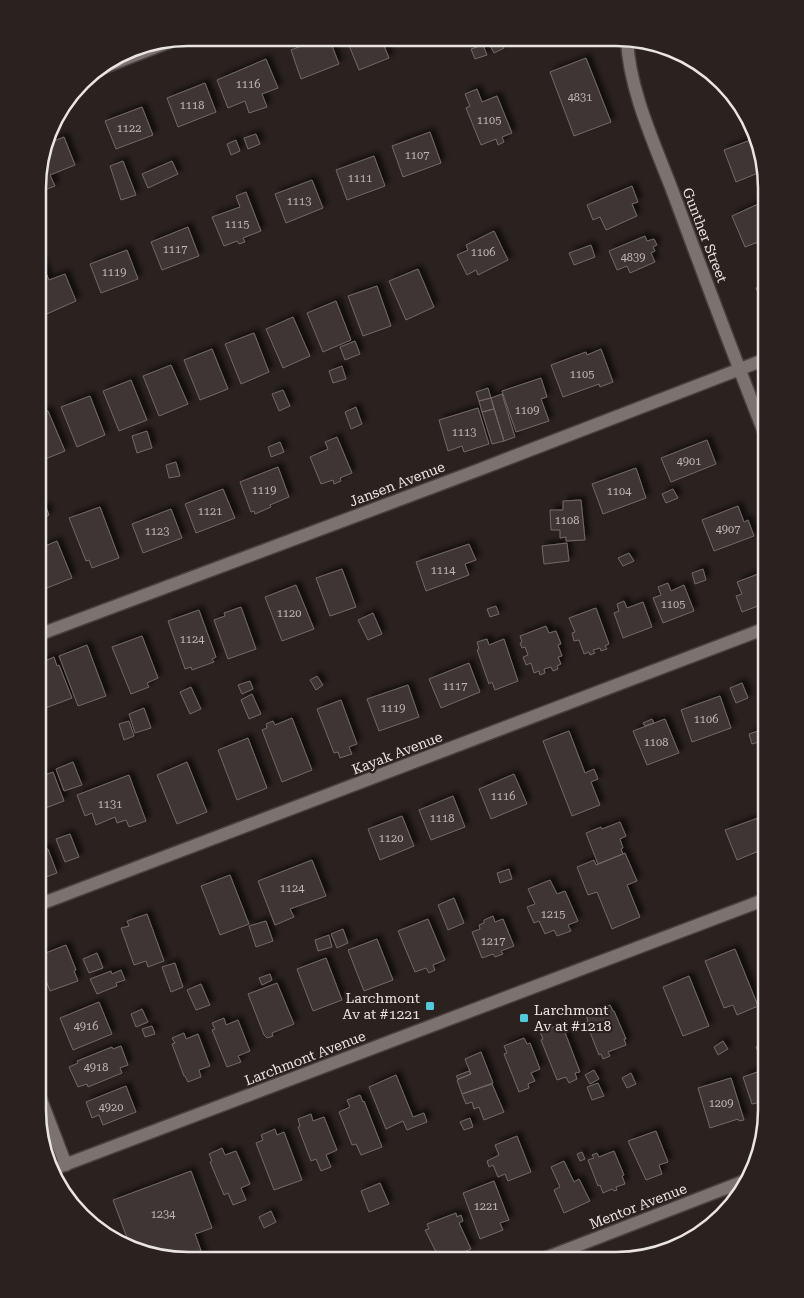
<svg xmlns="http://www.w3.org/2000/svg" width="804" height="1298" viewBox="0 0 804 1298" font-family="'Roboto Serif',serif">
  <defs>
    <filter id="shadow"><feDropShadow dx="4.5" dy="-4.5" stdDeviation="2.5" flood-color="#0009"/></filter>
  </defs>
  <rect width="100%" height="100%" fill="#2b2220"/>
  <path fill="#3f3634" stroke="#736966" filter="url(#shadow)" d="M322 38H329L339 64 301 79 291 50Z
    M346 38H381L389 58 359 70Z
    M426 38H446V40L429 46Z
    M499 38 504 48 494 53 489 43Z
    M483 45 487 55 475 59 471 49Z
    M586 58 611 122 574 136 550 72Z
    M266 59 278 88 262 94 267 107 249 113 245 101 228 108 217 80Z
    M205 83 216 112 178 127 167 98Z
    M477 89 482 102 497 96 512 133 502 137 504 142 498 145 496 139 481 145 466 108 470 106 465 94Z
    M142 107 153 135 116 149 105 121Z
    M430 132 441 163 403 177 392 146Z
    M256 134 260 144 248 149 244 138Z
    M64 137 75 165 50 175 55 186 39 192V169L46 144Z
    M756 138 763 171 736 182 724 150Z
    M236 140 240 151 231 155 227 144Z
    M374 156 385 186 347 200 336 170Z
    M123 161 136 195 121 200 110 166Z
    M172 161 178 174 148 188 142 174Z
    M312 180 323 208 286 223 275 194Z
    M632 186 638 202 632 204 637 216 606 230 600 217 593 220 587 205Z
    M246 192 261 231 243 238 245 242 239 244 237 241 224 246 212 217 240 207 236 196Z
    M758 204 766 224V239L745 247 732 216Z
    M188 227 199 256 162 270 151 242Z
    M494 231 508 260 478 275 476 270 467 275 457 255 468 250 466 245Z
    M645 236 647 241 654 239 657 245 653 247 655 251 651 253 655 262 630 273 627 266 617 270 609 251Z
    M591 245 595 257 574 265 569 253Z
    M127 250 138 279 101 293 90 264Z
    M39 259H40L49 280 65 274 76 301 40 317Z
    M418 269 434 307 406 320 389 281Z
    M766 283V311L756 288Z
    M377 286 391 326 363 336 348 296Z
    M336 301 351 340 323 352 307 313Z
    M293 317 310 356 283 368 266 329Z
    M254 333 269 372 241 384 225 344Z
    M355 341 360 354 345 360 340 347Z
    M212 349 228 389 200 400 184 360Z
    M601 349 613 382 600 387 599 384 563 397 551 365 586 352 587 355Z
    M171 365 188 404 159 416 143 376Z
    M342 366 346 379 333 383 329 371Z
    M541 378 547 397 541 399 549 421 516 432 502 391Z
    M131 380 147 420 119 431 103 391Z
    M488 388 491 398 479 401 476 392Z
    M283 390 290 406 279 411 272 394Z
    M502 394 515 437 504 441 491 398Z
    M90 396 105 435 77 447 61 407Z
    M491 398 494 409 482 412 479 401Z
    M356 407 362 424 351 429 345 412Z
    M478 408 489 444 464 452 462 446 448 451 439 420Z
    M494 409 504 441 492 444 482 412Z
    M48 411 65 451 38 462V415Z
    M147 431 152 448 137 453 132 436Z
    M337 437 352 473 340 478 341 481 334 484 333 480 321 484 310 457 328 449 325 442Z
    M707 440 716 464 671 482 661 458Z
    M280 442 284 452 271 457 268 447Z
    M176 462 180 476 169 478 166 465Z
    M278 467 289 497 270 505 271 507 255 514 254 511 251 512 240 482Z
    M636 468 646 498 603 514 592 484Z
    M223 489 235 518 196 533 185 504Z
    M673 489 678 498 666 503 662 494Z
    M581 500 585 540 566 541V537L560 538V530H551L550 510H563V501Z
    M738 506 744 522 748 520 754 536 714 551 702 520Z
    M46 507 49 515 39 520 38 510Z
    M100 507 119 558 92 568 89 560 86 561 69 518Z
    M171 509 182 538 143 553 132 524Z
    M57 541 72 578 42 590 38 581V549Z
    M567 543 569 561 544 564 542 546Z
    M469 544 476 560 465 564 469 575 426 591 416 562Z
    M629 553 634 561 623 566 618 558Z
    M342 569 356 607 330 616 316 578Z
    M703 569 706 580 695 584 692 573Z
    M766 571V603L742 612 736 596 742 594 737 582Z
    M668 583 671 591 684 585 694 611 663 623 653 598 661 595 658 587Z
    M296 585 314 629 282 641 265 597Z
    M624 601 627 608 643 602 652 627 623 638 614 613 619 611 617 604Z
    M496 606 499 614 490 617 487 609Z
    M241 607 256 649 228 659 214 620 225 616 224 613Z
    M596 608 609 644 605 646 607 649 601 651 600 648 593 650 595 653 590 655 589 652 584 654 579 640 574 641 572 633 575 632 569 618Z
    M199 610 216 657 212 659 214 662 192 670 191 667 185 669 168 621Z
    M373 613 382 634 368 640 358 620Z
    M546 626 549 633 556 631 561 644 558 645 562 656 558 657 561 664 557 666 558 669 553 671 551 667 544 669 545 673 540 675 539 671 534 673 531 663 526 665 523 657 528 655 525 647 522 648 520 643 522 642 520 636Z
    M142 636 158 678 147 683 149 687 131 694 112 647Z
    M487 639 489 645 504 639 518 681 495 690 492 682 489 684 477 650 479 649 477 642Z
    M87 645 106 696 78 706 59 656Z
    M54 657 57 666 59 665 72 698 43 709 38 696V664Z
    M766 657V686L758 660Z
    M469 663 480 692 441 708 429 679Z
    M317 676 323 685 316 690 310 680Z
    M250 681 253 689 242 694 238 685Z
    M742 683 748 698 736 703 730 688Z
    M408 685 419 717 379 731 367 699Z
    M191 687 201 709 190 714 180 692Z
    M252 694 261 714 249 719 241 700Z
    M720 696 731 728 692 742 681 710Z
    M341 700 357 744 349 747 352 754 340 758 338 752 334 753 317 709Z
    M144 708 151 728 135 733 129 714Z
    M292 718 312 770 282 782 262 730 267 728 266 724 273 721 275 725Z
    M652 719 654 723 645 726 643 723Z
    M665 719 679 753 647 765 633 731Z
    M129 721 134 736 124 740 119 724Z
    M761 730 765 740 752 744 749 734Z
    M569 731 585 773 594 769 598 779 591 782 600 805 572 816 543 741Z
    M248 738 267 788 237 800 218 750Z
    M73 762 82 785 64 791 56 769Z
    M187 762 207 812 177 824 157 775Z
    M53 772 64 801 43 809 38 797V785L42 783 40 777Z
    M514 774 527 804 491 819 479 789Z
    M129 775 146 821 129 827 126 820 117 823 115 817 96 825 92 813 85 816 77 795Z
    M453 796 465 827 431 840 419 810Z
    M766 815V848L737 860 725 830Z
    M402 816 414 846 380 860 368 829Z
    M620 822 626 836 620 839 623 848 621 849 623 854 598 864 586 833 601 827 602 829Z
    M70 834 79 857 65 862 56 839Z
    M42 846 43 851 48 849 57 873 38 880V848Z
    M625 853 637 881 627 885 640 917 612 929 597 892 588 895 577 867 594 860 596 865Z
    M312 860 326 896 290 909 294 917 275 925 258 881Z
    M509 869 512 879 500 883 497 873Z
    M230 875 249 924 220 935 201 886Z
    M550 880 557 894 565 891 578 921 568 925 571 931 557 936 554 930 545 934 539 921 534 923 527 907 535 904 528 889Z
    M454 898 464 923 448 930 438 905Z
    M147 914 164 961 148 967 146 961 134 965 121 928 129 926 127 921Z
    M493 916 495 922 503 919 514 946 501 951 503 954 495 957 493 954 482 958 472 932 480 929 479 925 484 923V920Z
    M428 919 445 960 433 965 435 970 429 973 426 968 415 972 398 931Z
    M266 921 273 941 256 947 249 926Z
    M343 929 348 943 337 948 331 934Z
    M329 935 332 947 318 951 315 940Z
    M377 939 393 980 364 991 348 950Z
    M66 945 76 970 74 971 78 981 50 991 43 973 42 974 38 956Z
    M735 949 758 1006 737 1015 733 1005 724 1008 705 961Z
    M97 953 103 968 89 973 83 959Z
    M326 958 342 1000 313 1011 297 969Z
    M175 963 183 987 171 992 162 967Z
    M121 970 125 980 116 983 117 986 97 994 90 979 111 971 112 974Z
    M270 974 272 980 262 985 259 978Z
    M689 976 709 1026 683 1036 663 987Z
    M277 983 294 1024 272 1033 273 1036 267 1038 264 1035 248 994Z
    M201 984 210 1005 196 1010 187 990Z
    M99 1002 112 1034 73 1050 60 1018Z
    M610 1005 613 1011H614L626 1039H624L626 1045 608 1052 610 1056 603 1059 601 1054 599 1055 586 1022 588 1021 586 1015Z
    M142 1009 148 1022 136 1027 131 1014Z
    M224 1018 226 1025 238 1020 250 1051 238 1056 241 1062 227 1067 212 1030 215 1029 212 1023Z
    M559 1025 562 1031 564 1030 580 1072 575 1073 577 1079 569 1083 566 1077 557 1080 541 1040 543 1039 540 1032Z
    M152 1026 155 1034 145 1037 142 1029Z
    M184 1033 186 1039 198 1034 210 1066 199 1070 201 1077 188 1082 185 1076H184L172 1044 175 1043 172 1038Z
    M524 1038 527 1044 530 1043 540 1069 531 1073 535 1081 528 1084 529 1088 519 1092 504 1054 507 1053 504 1046Z
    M723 1041 728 1049 718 1055 714 1047Z
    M766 1042V1053L760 1056 756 1047Z
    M121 1046 128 1065 120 1068 122 1073 88 1087 87 1084 78 1087 69 1067 78 1063 77 1061 112 1047 113 1049Z
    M481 1052 493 1083 462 1094 457 1080 471 1074 465 1059Z
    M766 1069V1098L764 1099 765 1101 752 1104 743 1077Z
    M594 1070 599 1079 590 1084 585 1075Z
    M469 1071 471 1074 458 1079 456 1076Z
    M631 1073 636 1084 627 1088 622 1078Z
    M396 1075 413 1117 424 1113 427 1122 407 1130 403 1121 386 1129 369 1087Z
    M731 1078 744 1120 739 1121 738 1119 710 1128 698 1088Z
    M598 1083 604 1096 592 1100 587 1087Z
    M492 1084 504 1112 484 1120 479 1107 474 1109 472 1102 466 1104 462 1094Z
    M126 1086 136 1112 103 1125 99 1115 92 1118 86 1102Z
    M360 1095 363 1102 364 1101 382 1147 361 1155 356 1144 352 1145 339 1112 350 1107 347 1100Z
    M311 1114 313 1121 324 1117 337 1150 326 1155 331 1167 321 1171 316 1159 311 1161 298 1127 300 1126 298 1119Z
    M470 1118 473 1127 464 1130 460 1122Z
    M275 1129 277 1135 284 1132 302 1180 274 1190 256 1143 263 1140 261 1135Z
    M656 1131 668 1162 659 1165 662 1174 646 1180 628 1141Z
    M517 1136 531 1172 508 1181 505 1174 498 1177 493 1165 489 1167 487 1161 499 1155 495 1145Z
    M222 1148 225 1155 236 1151 250 1184 241 1188 246 1200 233 1205 228 1193 224 1195 210 1162 212 1161 209 1154Z
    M614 1151 624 1175 622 1176 625 1184 616 1187 617 1190 614 1191 612 1189 603 1193 600 1185 598 1186 588 1160 594 1158 592 1155 597 1153 599 1157Z
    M582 1152 585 1159 580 1161 577 1154Z
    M564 1161 574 1182 579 1179 590 1201 564 1213 554 1190 560 1187 551 1167Z
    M191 1171 212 1228 195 1234 204 1259H169L129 1243 113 1200Z
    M494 1181 509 1220 500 1223 503 1230 480 1239 463 1193Z
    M380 1183 389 1204 369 1212 361 1191Z
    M271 1211 276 1222 264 1228 259 1217Z
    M456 1213 457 1217 461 1215 463 1221 459 1223 471 1249 444 1260 443 1256 439 1258 425 1230 429 1229 427 1224Z"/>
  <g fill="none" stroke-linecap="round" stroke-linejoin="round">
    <defs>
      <path id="minor" d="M627 39C629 91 656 147 674 195 704 276 734 357 766 437
        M97 70 174 40
        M38 635 473 472 766 359
        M38 905 766 628
        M38 1092 66 1165
        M51 1170 766 899
        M540 1260 747 1180"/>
    </defs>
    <use href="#minor" stroke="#47403e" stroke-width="15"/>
    <use href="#minor" stroke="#7c7270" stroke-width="12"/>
  </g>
  <g fill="#53cadc" stroke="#2b2220" stroke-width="2">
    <rect x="425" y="1001" width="10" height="10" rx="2.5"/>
    <rect x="519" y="1013" width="10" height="10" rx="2.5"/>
  </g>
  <g text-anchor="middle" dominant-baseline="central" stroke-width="4.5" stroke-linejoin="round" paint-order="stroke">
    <g font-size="11" fill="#bfb8b6">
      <text x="248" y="84">1116</text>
      <text x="580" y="97">4831</text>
      <text x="192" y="105">1118</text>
      <text x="489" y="120">1105</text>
      <text x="129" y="128">1122</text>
      <text x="417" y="155">1107</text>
      <text x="360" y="178">1111</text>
      <text x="299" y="201">1113</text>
      <text x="237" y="224">1115</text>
      <text x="175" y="249">1117</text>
      <text x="483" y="252">1106</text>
      <text x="633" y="257">4839</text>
      <text x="114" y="272">1119</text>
      <text x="582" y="374">1105</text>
      <text x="527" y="410">1109</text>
      <text x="464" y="432">1113</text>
      <text x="689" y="461">4901</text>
      <text x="264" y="490">1119</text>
      <text x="619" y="491">1104</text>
      <text x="210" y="511">1121</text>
      <text x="567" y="520">1108</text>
      <text x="728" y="529">4907</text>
      <text x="157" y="531">1123</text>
      <text x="443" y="570">1114</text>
      <text x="673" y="604">1105</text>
      <text x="289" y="613">1120</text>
      <text x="192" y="639">1124</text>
      <text x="455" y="686">1117</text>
      <text x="393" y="708">1119</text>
      <text x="706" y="719">1106</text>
      <text x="656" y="742">1108</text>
      <text x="503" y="796">1116</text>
      <text x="110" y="804">1131</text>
      <text x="442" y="818">1118</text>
      <text x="391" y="838">1120</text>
      <text x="292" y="888">1124</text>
      <text x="553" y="914">1215</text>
      <text x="493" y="941">1217</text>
      <text x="86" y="1026">4916</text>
      <text x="96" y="1067">4918</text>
      <text x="721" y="1103">1209</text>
      <text x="111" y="1107">4920</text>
      <text x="486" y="1206">1221</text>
      <text x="163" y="1214">1234</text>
    </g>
    <g font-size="14" fill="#eae4e2" stroke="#2b2220">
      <text transform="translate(705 235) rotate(69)">Gunther Street</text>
      <text transform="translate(397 484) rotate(-21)">Jansen Avenue</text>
      <text transform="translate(397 753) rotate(-21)">Kayak Avenue</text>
      <text transform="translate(305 1058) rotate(-21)">Larchmont Avenue</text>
      <text transform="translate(638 1206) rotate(-21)">Mentor Avenue</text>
    </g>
    <g font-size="14" fill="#eae4e2" stroke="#2b2220" text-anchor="end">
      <text x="420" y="998">Larchmont<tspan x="420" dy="16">Av at #1221</tspan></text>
      <text x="534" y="1010" text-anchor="start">Larchmont<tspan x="534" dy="16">Av at #1218</tspan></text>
    </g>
  </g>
  <path d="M0 0H804V1298H0ZM188 46H616A142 142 0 0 1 758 188V1110A142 142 0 0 1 616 1252H188A142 142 0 0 1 46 1110V188A142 142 0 0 1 188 46Z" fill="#2b2220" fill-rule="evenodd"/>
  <path fill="none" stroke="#eae4e2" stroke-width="2.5" d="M188 46H616A142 142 0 0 1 758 188V1110A142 142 0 0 1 616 1252H188A142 142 0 0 1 46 1110V188A142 142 0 0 1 188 46Z"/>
</svg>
